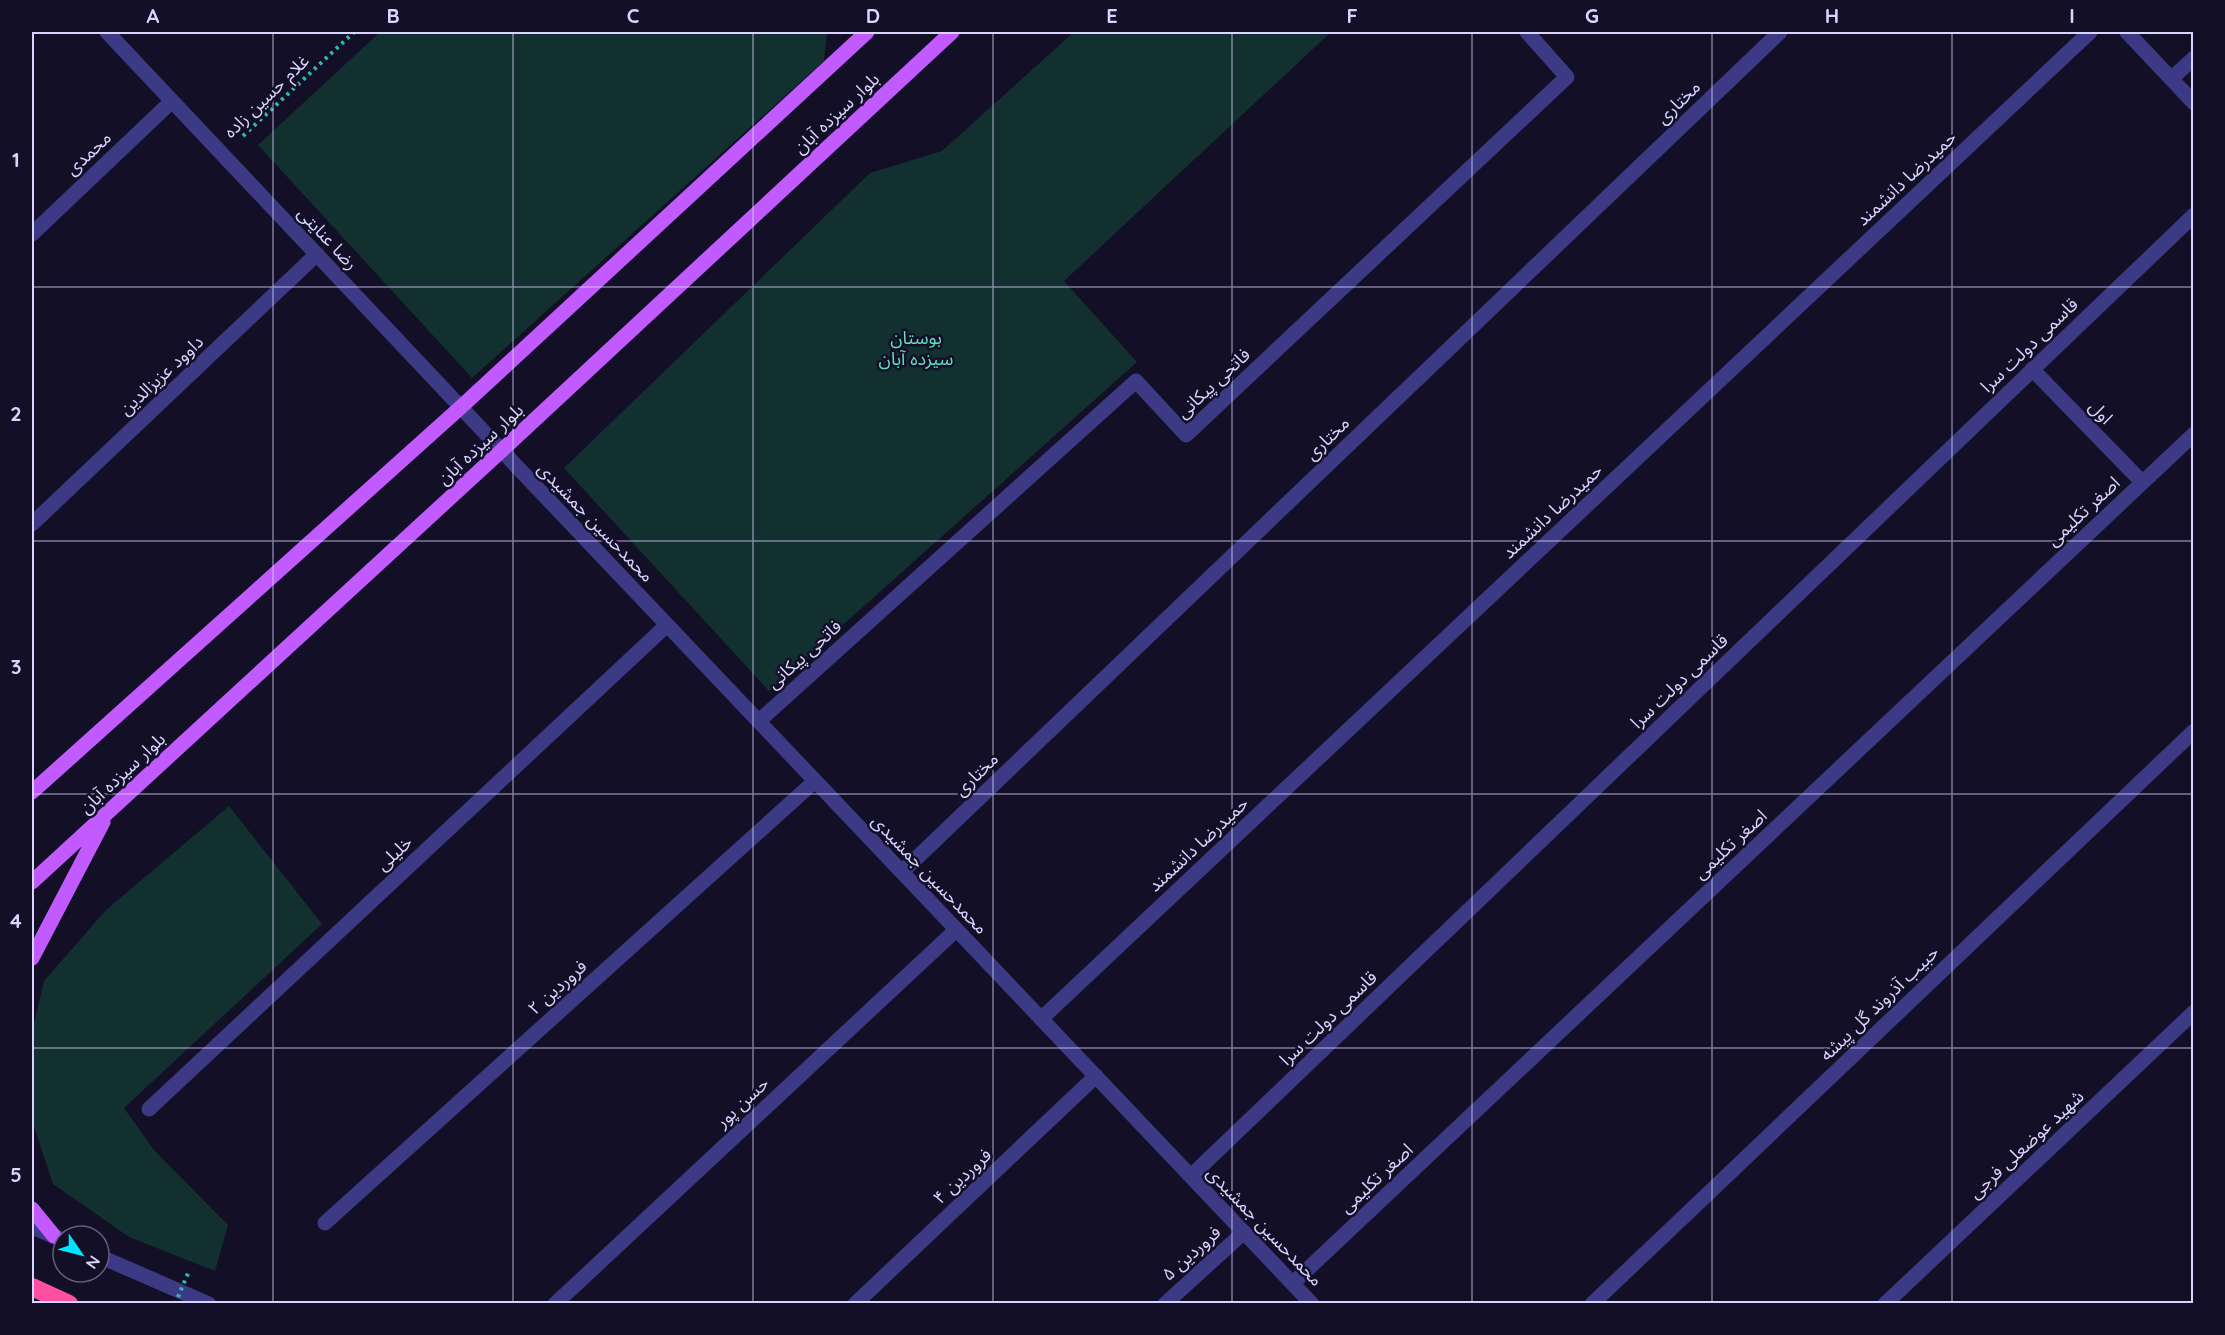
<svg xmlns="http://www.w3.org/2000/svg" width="2225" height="1335" viewBox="0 0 2225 1335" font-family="Quicksand,'Noto Sans Arabic',sans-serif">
  <rect width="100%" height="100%" fill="#130f26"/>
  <path fill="#12302f" d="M380 32H827L824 61 472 378 258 145Z
    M1074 32H1331L1064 281 1137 362 769 691 564 468 870 173 942 151Z
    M229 806 322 924 124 1108 154 1150 228 1225 215 1271 129 1237 53 1184 34 1127 32 1106V1031L44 981 106 910Z"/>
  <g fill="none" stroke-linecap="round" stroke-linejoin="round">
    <path stroke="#2fb8b0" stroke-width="4" stroke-dasharray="3 4.5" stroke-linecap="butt" d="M243 136 354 32"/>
    <path stroke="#3d3a85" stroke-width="15" d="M107 32 521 471 1312 1304
      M2127 32 2194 103
      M2171 79 2194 58
      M32 234 172 101
      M2032 369 2142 482
      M32 524 317 254
      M759 721 1136 381 1186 435 1567 77 1527 32
      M902 872 1780 32
      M1041 1019 2090 32
      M149 1109 667 625
      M1191 1176 2194 215
      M325 1223 815 781
      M32 1227 63 1240
      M99 1256 209 1304
      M1293 1283 2194 434
      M555 1304 956 930
      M855 1304 1096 1076
      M1165 1304 1244 1232
      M1592 1304 2194 731
      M1885 1304 2194 1012"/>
    <path stroke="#c25bff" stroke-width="15" d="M32 792 461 407 867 32
      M32 882 501 451 952 32
      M32 958 103 822
      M32 1209 54 1236"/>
    <path stroke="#ff4fa3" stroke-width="18" d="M32 1287 69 1304"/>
    <path stroke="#2fb8b0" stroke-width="4" stroke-dasharray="3 4.5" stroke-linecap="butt" d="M175 1304 189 1271"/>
  </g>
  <path fill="none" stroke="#d9d4ff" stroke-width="1.5" stroke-opacity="0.55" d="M273 32V1304M513 32V1304M753 32V1304M993 32V1304M1232 32V1304M1472 32V1304M1712 32V1304M1952 32V1304M32 287H2194M32 541H2194M32 794H2194M32 1048H2194"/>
  <g text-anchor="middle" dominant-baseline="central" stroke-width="5" stroke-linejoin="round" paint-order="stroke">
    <g font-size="18" fill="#d9d4ff" stroke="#130f26">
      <text transform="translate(266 96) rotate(-44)">غلام حسین زاده</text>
      <text transform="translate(1678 102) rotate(-44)">مختاری</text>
      <text transform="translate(836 113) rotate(-43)">بلوار سیزده آبان</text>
      <text transform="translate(88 153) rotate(-43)">محمدی</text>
      <text transform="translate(1906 178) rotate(-43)">حمیدرضا دانشمند</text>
      <text transform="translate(328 238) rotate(47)">رضا عنایتی</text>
      <text transform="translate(2029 345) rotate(-44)">قاسمی دولت سرا</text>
      <text transform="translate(161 375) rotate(-43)">داوود عزیزالدین</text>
      <text transform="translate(1213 383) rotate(-43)">فاتحی پیکانی</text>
      <text transform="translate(2101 412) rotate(46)">اول</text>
      <text transform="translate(1327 438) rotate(-44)">مختاری</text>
      <text transform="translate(480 444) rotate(-43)">بلوار سیزده آبان</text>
      <text transform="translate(1552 511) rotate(-43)">حمیدرضا دانشمند</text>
      <text transform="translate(2083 511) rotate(-43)">اصغر تکلیمی</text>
      <text transform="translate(596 522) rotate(46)">محمدحسین جمشیدی</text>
      <text transform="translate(804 654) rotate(-42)">فاتحی پیکانی</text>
      <text transform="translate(1679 681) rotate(-44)">قاسمی دولت سرا</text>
      <text transform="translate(122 773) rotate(-43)">بلوار سیزده آبان</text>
      <text transform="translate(976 774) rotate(-44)">مختاری</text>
      <text transform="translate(1198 844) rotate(-43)">حمیدرضا دانشمند</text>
      <text transform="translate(1730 844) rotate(-43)">اصغر تکلیمی</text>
      <text transform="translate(394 853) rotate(-43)">خلیلی</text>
      <text transform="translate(930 874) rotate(46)">محمدحسین جمشیدی</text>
      <text transform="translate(557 987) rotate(-42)">فروردین ۲</text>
      <text transform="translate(1879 1003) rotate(-44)">حبیب آذروند گل پیشه</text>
      <text transform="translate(1328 1018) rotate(-44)">قاسمی دولت سرا</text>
      <text transform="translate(742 1102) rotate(-43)">حسن پور</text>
      <text transform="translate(2026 1144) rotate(-43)">شهید عوضعلی فرجی</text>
      <text transform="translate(962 1176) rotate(-43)">فروردین ۴</text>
      <text transform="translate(1376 1178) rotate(-43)">اصغر تکلیمی</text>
      <text transform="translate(1265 1226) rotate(46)">محمدحسین جمشیدی</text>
      <text transform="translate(1191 1253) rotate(-42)">فروردین ۵</text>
    </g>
    <g font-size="18" fill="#5fe0c0" stroke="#130f26">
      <text x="916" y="337">بوستان<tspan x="916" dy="21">سیزده آبان</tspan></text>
    </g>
  </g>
  <rect width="2225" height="1335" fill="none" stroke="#130f26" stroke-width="66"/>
  <g transform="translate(81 1254) rotate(125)"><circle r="28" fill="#130f26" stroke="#625e7d" stroke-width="1.5"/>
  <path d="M0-4.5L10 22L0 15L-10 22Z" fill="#00e5ff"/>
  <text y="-9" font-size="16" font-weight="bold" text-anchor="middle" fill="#d9d4ff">N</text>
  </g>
  <rect x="33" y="33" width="2159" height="1269" fill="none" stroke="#d9d4ff" stroke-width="2"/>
  <g font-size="20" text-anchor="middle" font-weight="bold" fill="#d9d4ff">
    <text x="153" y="23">A</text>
    <text x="393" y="23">B</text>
    <text x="633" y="23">C</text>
    <text x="873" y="23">D</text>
    <text x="1112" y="23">E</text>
    <text x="1352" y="23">F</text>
    <text x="1592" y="23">G</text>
    <text x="1832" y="23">H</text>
    <text x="2072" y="23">I</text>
    <text x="16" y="167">1</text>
    <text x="16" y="421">2</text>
    <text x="16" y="674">3</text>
    <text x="16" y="928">4</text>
    <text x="16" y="1182">5</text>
  </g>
</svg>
